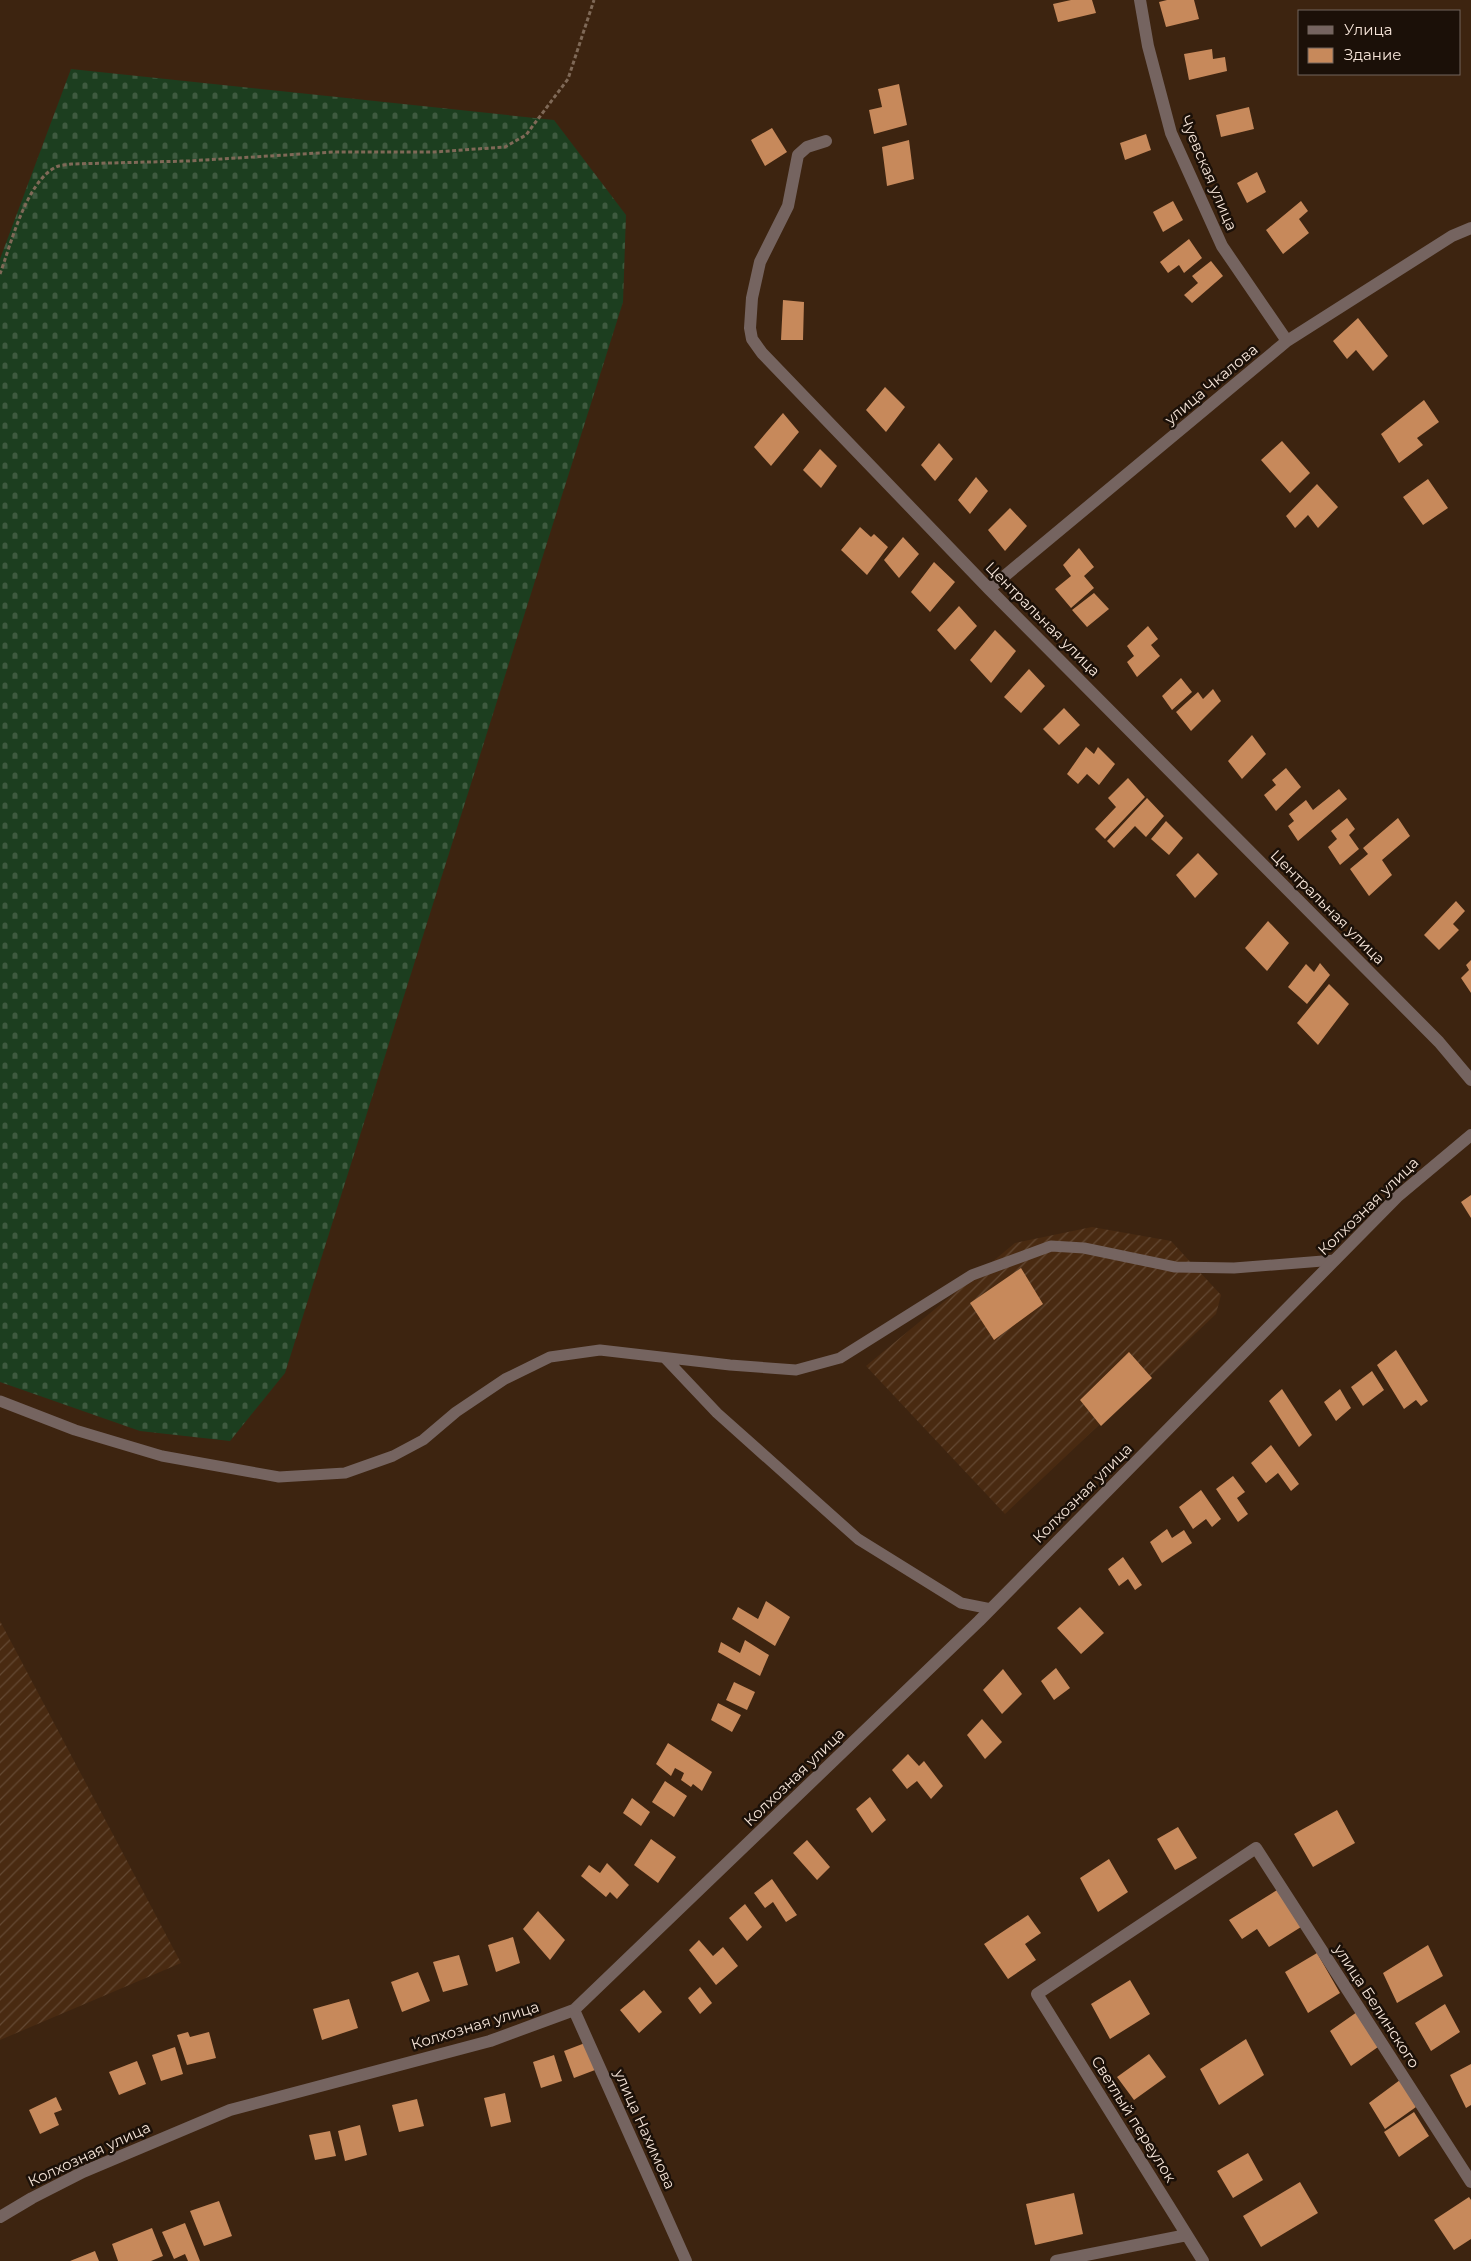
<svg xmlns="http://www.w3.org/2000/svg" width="1471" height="2261" viewBox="0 0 1471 2261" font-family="Montserrat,sans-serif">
  <defs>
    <pattern id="industrial-furrows" width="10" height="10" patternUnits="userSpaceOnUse" patternTransform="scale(1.25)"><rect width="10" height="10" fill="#492a11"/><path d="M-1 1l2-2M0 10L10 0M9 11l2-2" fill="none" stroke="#644933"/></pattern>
    <pattern id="cemetery-stones" width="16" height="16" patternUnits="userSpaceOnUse" patternTransform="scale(1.25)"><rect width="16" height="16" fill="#1c3e1f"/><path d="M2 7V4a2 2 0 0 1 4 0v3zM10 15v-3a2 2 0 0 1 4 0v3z" fill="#3e5a3f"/></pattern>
  </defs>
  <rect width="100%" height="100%" fill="#3d2410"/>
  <path fill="url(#industrial-furrows)" d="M1092 1227 1171 1241 1221 1295 1216 1314 1005 1514 866 1366 1015 1243Z
    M0 1621 181 1963 0 2040Z"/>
  <path fill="url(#cemetery-stones)" d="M71 69 554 120 626 215 623 302 285 1373 230 1441 140 1431 0 1382V259Z"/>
  <path fill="#c7895b" d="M1071 0H1092L1096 13 1058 22 1053 4Z
    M1167 0H1194L1199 19 1166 27 1159 2Z
    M1212 49 1213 59 1225 57 1227 71 1189 80 1184 54Z
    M899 84 907 125 874 134 869 110 882 107 878 89Z
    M1249 107 1254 129 1221 137 1216 115Z
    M772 128 787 152 765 166 751 140Z
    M1146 134 1151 150 1125 160 1120 143Z
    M909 140 914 179 887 186 882 147Z
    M1257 172 1266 192 1247 203 1237 183Z
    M1173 201 1183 220 1163 232 1153 212Z
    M1301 201 1308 211 1299 219 1309 233 1283 254 1266 230Z
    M1189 239 1202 258 1184 273 1179 265 1168 273 1160 262Z
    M1211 261 1223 276 1192 303 1184 295 1198 283 1192 276Z
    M783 300 804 302 803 340H781Z
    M1358 318 1388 356 1373 371 1356 350 1347 359 1333 341Z
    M885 387 905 407 886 432 866 410Z
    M1424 400 1439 422 1417 438 1423 445 1399 463 1381 434Z
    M783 413 799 432 771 466 754 447Z
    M1282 441 1310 473 1290 493 1261 460Z
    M939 443 953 459 935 481 921 465Z
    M820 449 837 466 821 488 803 470Z
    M976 477 988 491 970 514 958 500Z
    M1428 479 1448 508 1423 525 1403 497Z
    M1317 484 1338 507 1318 528 1308 515 1295 528 1286 516Z
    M1010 508 1027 526 1005 551 988 530Z
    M860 527 871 537 874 534 888 547 867 575 841 550Z
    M903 537 919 554 899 578 884 560Z
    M1079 548 1094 567 1084 576 1094 588 1071 608 1055 589 1071 576 1063 565Z
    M934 562 955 582 930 612 911 592Z
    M1094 593 1109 609 1087 627 1072 610Z
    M959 606 977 626 955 650 937 630Z
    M1148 626 1158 639 1151 645 1160 656 1137 677 1127 662 1134 656 1127 646Z
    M995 630 1016 651 991 683 970 660Z
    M1029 669 1045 686 1021 713 1004 697Z
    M1181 678 1192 692 1172 710 1162 696Z
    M1213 689 1221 701 1191 731 1176 712 1198 692 1203 699Z
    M1064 708 1080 725 1059 745 1043 729Z
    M1252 735 1266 754 1242 779 1228 761Z
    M1086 747 1094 754 1098 747 1115 764 1099 785 1087 774 1078 784 1067 774Z
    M1286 768 1301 787 1276 811 1264 795 1276 785 1272 780Z
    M1128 778 1145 797 1105 839 1095 829 1116 807 1108 798Z
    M1339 789 1347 799 1298 841 1288 826 1294 821 1289 814 1306 800 1313 810Z
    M1147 798 1164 816 1146 837 1135 826 1114 848 1107 841Z
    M1347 818 1355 829 1349 835 1359 849 1340 865 1328 847 1337 839 1331 831Z
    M1398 818 1410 836 1382 860 1392 875 1369 896 1350 869 1368 854 1363 848Z
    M1166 821 1183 838 1169 855 1151 839Z
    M1198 853 1218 874 1195 898 1176 875Z
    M1456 901 1465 911 1453 924 1459 930 1439 950 1424 935Z
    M1268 921 1289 943 1267 971 1245 948Z
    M1471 960V993L1461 978 1469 970 1466 965Z
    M1320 963 1330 975 1307 1004 1288 987 1306 964 1314 972Z
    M1329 984 1349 1004 1318 1045 1297 1023Z
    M1471 1195V1218L1461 1202Z
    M1021 1268 1043 1304 994 1340 970 1303Z
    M1396 1350 1428 1401 1421 1406 1416 1400 1404 1409 1377 1365Z
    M1129 1352 1152 1378 1101 1426 1080 1400Z
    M1372 1371 1384 1390 1363 1406 1351 1387Z
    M1282 1389 1312 1435 1299 1447 1269 1401Z
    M1340 1389 1351 1408 1336 1421 1324 1402Z
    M1271 1445 1299 1484 1291 1491 1278 1473 1266 1483 1251 1463Z
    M1233 1476 1245 1492 1237 1498 1248 1514 1238 1522 1216 1489Z
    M1201 1490 1221 1519 1212 1527 1206 1519 1193 1529 1179 1507Z
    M1167 1529 1172 1538 1184 1530 1192 1543 1162 1563 1150 1542Z
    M1123 1557 1142 1585 1135 1590 1128 1579 1119 1586 1108 1569Z
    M766 1601 790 1617 775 1646 732 1619 738 1607 758 1619Z
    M1080 1607 1104 1633 1081 1654 1057 1628Z
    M745 1640 769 1655 760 1676 718 1652 721 1642 740 1653Z
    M1056 1668 1070 1688 1054 1700 1041 1681Z
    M1003 1669 1022 1694 1002 1714 983 1690Z
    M734 1682 755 1692 747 1710 726 1700Z
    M718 1703 741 1715 732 1732 711 1720Z
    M982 1719 1002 1742 985 1759 967 1735Z
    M668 1743 712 1772 702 1791 693 1784 691 1787 681 1780 684 1773 675 1768 671 1776 656 1764Z
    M908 1754 919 1766 924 1761 943 1786 931 1799 917 1781 907 1789 892 1770Z
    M665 1781 687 1796 674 1817 652 1802Z
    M870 1797 886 1820 872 1833 856 1809Z
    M632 1798 650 1812 641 1826 623 1813Z
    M1337 1810 1355 1843 1313 1867 1294 1834Z
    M1178 1827 1197 1858 1175 1870 1157 1839Z
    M651 1839 676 1857 658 1883 634 1865Z
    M807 1840 830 1867 817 1880 793 1853Z
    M1109 1859 1128 1892 1098 1912 1080 1878Z
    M607 1863 629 1885 617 1899 610 1892 606 1897 581 1876 589 1865 600 1873Z
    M772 1879 797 1915 786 1922 773 1902 765 1908 754 1893Z
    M1277 1890 1301 1927 1269 1947 1257 1929 1242 1939 1229 1920Z
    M745 1904 762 1927 747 1941 729 1918Z
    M538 1911 565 1940 550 1960 523 1929Z
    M1028 1915 1041 1933 1025 1944 1036 1960 1008 1979 984 1944Z
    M513 1937 520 1963 496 1972 488 1945Z
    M699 1940 713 1956 723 1947 738 1966 716 1985 689 1950Z
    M1428 1945 1443 1976 1397 2003 1383 1973Z
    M1317 1953 1340 1993 1308 2013 1285 1972Z
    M459 1955 468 1985 443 1992 433 1962Z
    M418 1972 430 2001 402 2012 391 1982Z
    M1130 1980 1150 2014 1110 2039 1091 2004Z
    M700 1987 712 2003 700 2014 688 1998Z
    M644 1990 662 2012 639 2033 620 2010Z
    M349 1999 358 2028 322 2040 313 2009Z
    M1445 2004 1460 2032 1431 2051 1415 2023Z
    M1357 2012 1378 2047 1351 2066 1330 2031Z
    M188 2032 190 2037 209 2032 216 2058 187 2065 177 2035Z
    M1246 2039 1264 2075 1219 2105 1200 2069Z
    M585 2043 595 2070 574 2078 564 2051Z
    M175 2047 183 2074 161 2081 152 2055Z
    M1149 2054 1166 2077 1134 2100 1117 2077Z
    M554 2055 562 2081 541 2088 533 2062Z
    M137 2061 146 2084 119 2095 109 2072Z
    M1471 2064V2105L1466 2108 1450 2075Z
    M1400 2080 1416 2107 1385 2129 1369 2103Z
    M505 2093 511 2122 491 2127 484 2098Z
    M56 2097 62 2110 54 2113 59 2125 40 2134 29 2110Z
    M417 2099 424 2126 399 2132 392 2105Z
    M1414 2112 1429 2136 1399 2157 1384 2132Z
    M360 2125 367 2155 345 2161 338 2131Z
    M330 2131 336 2156 315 2160 309 2135Z
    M1248 2153 1263 2180 1233 2198 1217 2171Z
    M1300 2182 1318 2213 1261 2247 1243 2216Z
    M1074 2193 1083 2234 1035 2245 1026 2204Z
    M1469 2197 1471 2200V2239L1454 2250 1434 2220Z
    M219 2201 232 2236 204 2246 190 2211Z
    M185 2223 200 2261H188L185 2254 174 2259 162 2232Z
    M152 2228 163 2256 151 2261H118L112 2244Z
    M95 2251 99 2261H70Z"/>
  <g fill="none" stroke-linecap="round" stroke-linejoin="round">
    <path stroke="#7f6957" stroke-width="3" stroke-dasharray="4 2.5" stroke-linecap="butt" d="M0 274C11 244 26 182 56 167 60 165 66 165 71 164L188 161 334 152H434L505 147 526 135 568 79 594 0"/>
    <path stroke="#756460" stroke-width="11" d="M665 1358 717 1413 858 1539 961 1603 991 1609
      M0 1401 75 1430 162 1456 279 1477 345 1473 393 1456 423 1440 456 1412 505 1379 550 1357 600 1350 730 1365 796 1370 840 1358 972 1275 1051 1246 1084 1248 1175 1267 1234 1268 1335 1260"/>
    <path stroke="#756460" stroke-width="12" d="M1140 0 1148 46 1171 133 1222 246 1287 341
      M826 141 807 147 798 155 788 206 760 262 752 298 750 328 752 339 762 353 989 589 1439 1042 1471 1080
      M989 589 1287 341 1452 236 1471 228
      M574 2010 686 2261
      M0 2217 32 2198 83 2172 230 2110 490 2041 574 2010 979 1621 1397 1197 1471 1135
      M1056 2261 1187 2235
      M1203 2261 1037 1994 1256 1848 1471 2182"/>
  </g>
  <g text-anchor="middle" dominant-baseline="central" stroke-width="5" stroke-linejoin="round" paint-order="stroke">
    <g font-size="15" fill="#f6e5d9" stroke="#1b1008">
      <text transform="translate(1209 173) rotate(67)">Чуевская улица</text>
      <text transform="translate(1211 384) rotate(-40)">улица Чкалова</text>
      <text transform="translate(1043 619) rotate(45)">Центральная улица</text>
      <text transform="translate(1328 907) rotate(45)">Центральная улица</text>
      <text transform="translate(1368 1206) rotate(-44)">Колхозная улица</text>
      <text transform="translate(1082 1493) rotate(-45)">Колхозная улица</text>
      <text transform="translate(794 1777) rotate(-44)">Колхозная улица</text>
      <text transform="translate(1377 2006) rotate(57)">улица Белинского</text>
      <text transform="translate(475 2025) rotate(-17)">Колхозная улица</text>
      <text transform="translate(1134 2119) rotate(58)">Светлый переулок</text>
      <text transform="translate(645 2129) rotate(66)">улица Нахимова</text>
      <text transform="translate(89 2154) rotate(-25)">Колхозная улица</text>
    </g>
  </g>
  <rect x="1298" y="10" width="162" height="65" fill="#1b1008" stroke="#73655c"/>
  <rect x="1308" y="26" width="25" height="8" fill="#756460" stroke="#73655c"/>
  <text x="1344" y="35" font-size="15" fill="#f6e5d9">Улица</text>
  <rect x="1308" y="48" width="25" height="15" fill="#c7895b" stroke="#73655c"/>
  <text x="1344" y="60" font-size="15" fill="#f6e5d9">Здание</text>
</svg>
